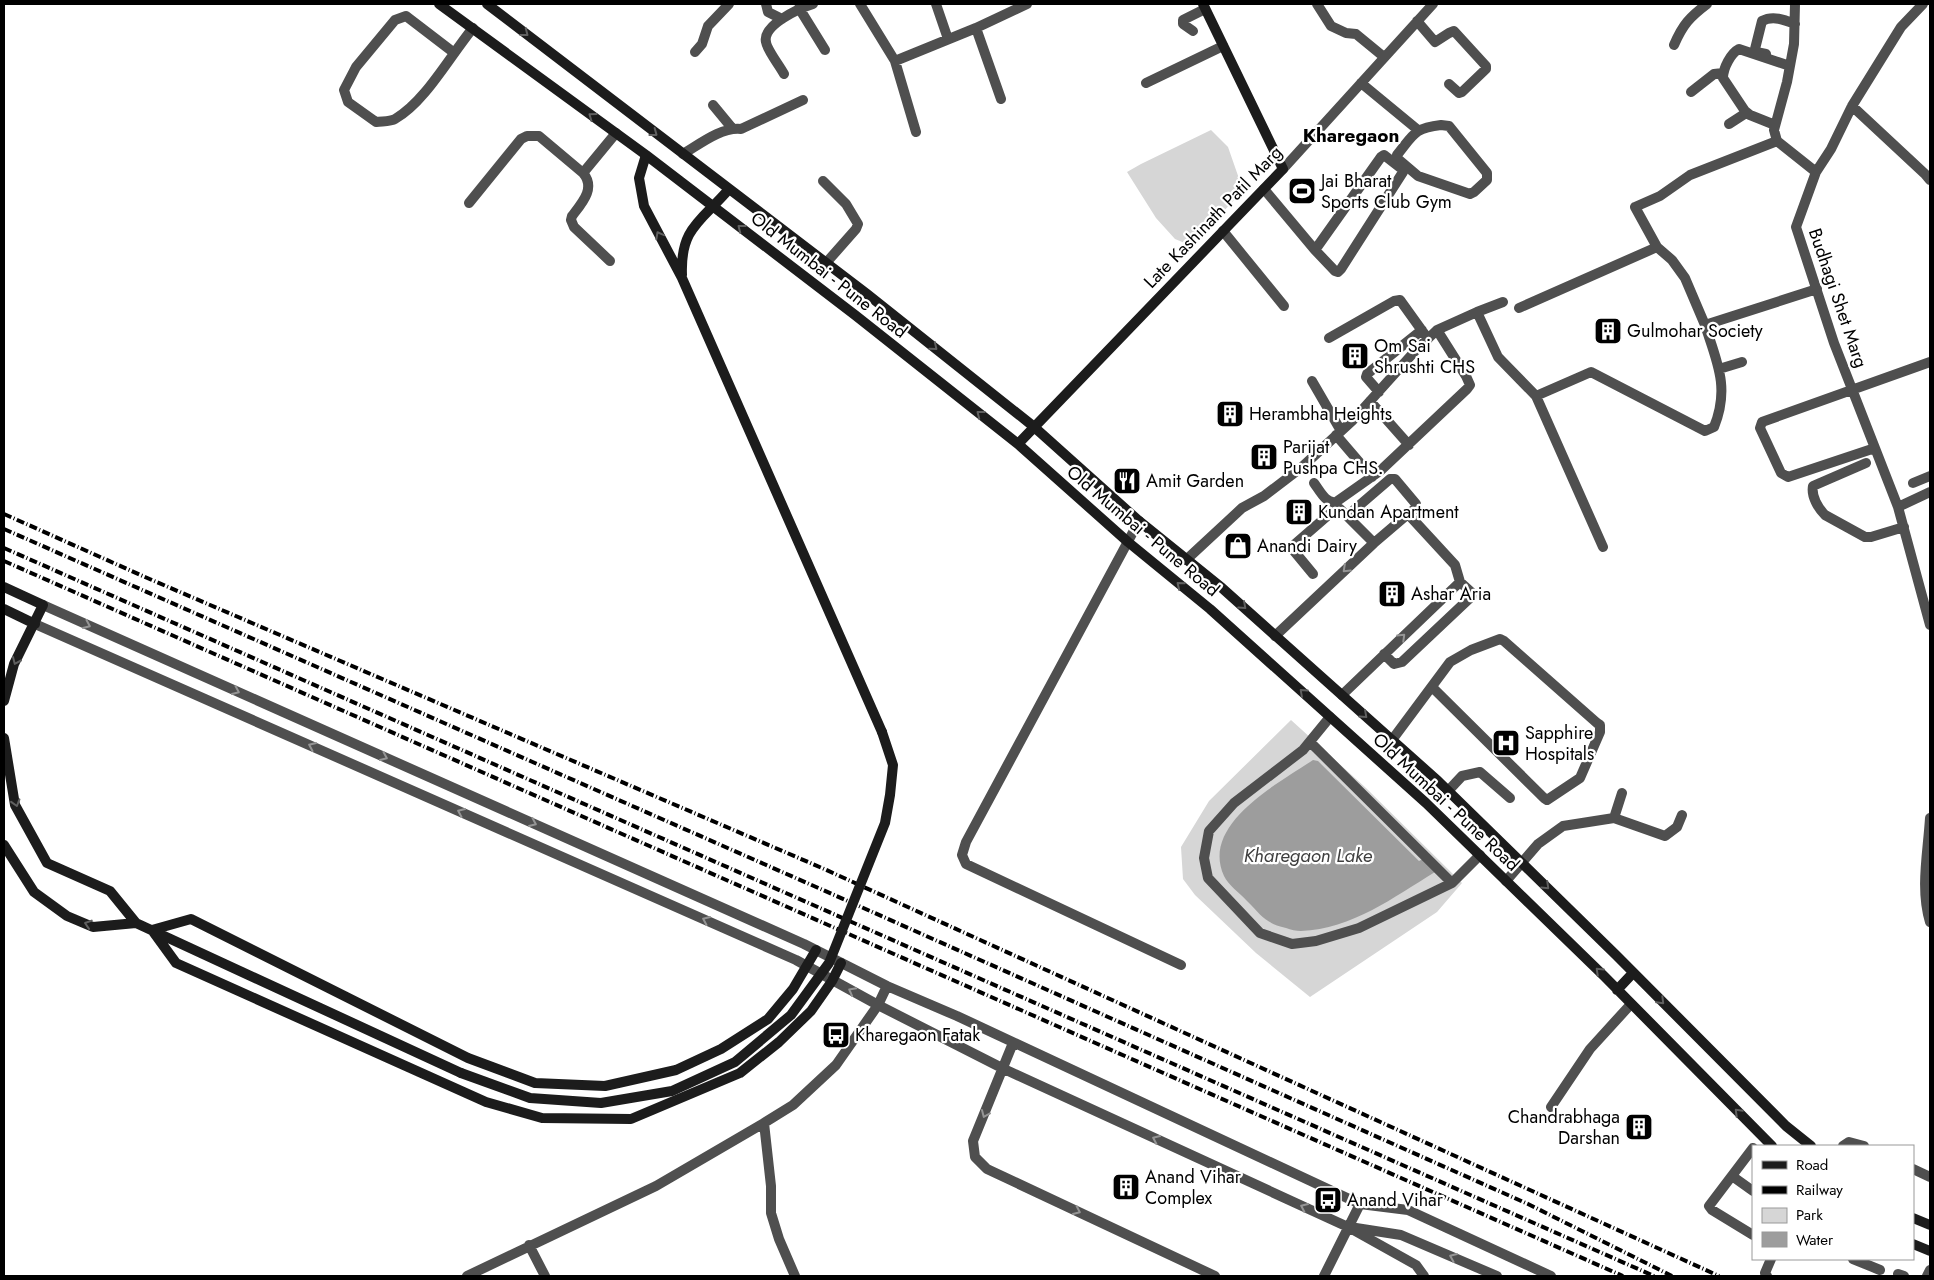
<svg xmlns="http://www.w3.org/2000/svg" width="1934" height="1280" viewBox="0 0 1934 1280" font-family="Jost,sans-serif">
  <rect width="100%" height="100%" fill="#fff"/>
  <path fill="#d6d6d6" d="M1211 130 1228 147 1243 190 1192 246 1175 239 1156 218 1127 172 1141 164Z
    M1291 720 1366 788 1462 883 1437 912 1310 997 1256 953 1195 895 1183 879 1181 847 1209 801Z"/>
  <path fill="#9d9d9d" d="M1313 760 1318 761 1419 861 1423 859 1435 872C1394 897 1352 929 1301 931 1296 931 1291 930 1286 928 1265 923 1262 916 1247 901 1240 893 1228 885 1224 876 1200 824 1279 783 1313 760Z"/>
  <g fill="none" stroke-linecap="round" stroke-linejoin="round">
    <path stroke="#4f4f4f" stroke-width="10" d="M453 52 406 16 395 20 356 67 344 90 348 102 376 122C382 121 390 122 395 119 425 102 450 56 473 28
      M583 173C596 188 582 203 572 216L571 220 574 227 610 261
      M469 203 521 139 527 136H539L583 173 616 133
      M1392 740 1450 662 1471 650 1500 639 1504 641 1597 723 1600 725V732L1580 778 1547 800 1544 798 1432 687
      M1448 791 1462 776 1480 772 1510 798
      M1551 1107 1590 1049 1631 1004"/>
    <path stroke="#4f4f4f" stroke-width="10" d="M766 4 768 12 782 19
      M860 4 895 61
      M936 4 948 39
      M1317 4 1331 26 1346 33 1356 34 1384 57
      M1795 4 1794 44 1787 82 1774 130 1777 141 1816 172
      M1923 4 1901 27 1852 106 1831 149 1816 172 1796 227 1834 343 1898 507 1930 625
      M799 8 825 50
      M1417 21 1435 42 1449 33 1454 31 1486 66V69L1462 92 1459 93 1449 84
      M976 28 1001 99
      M1193 31 1183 24V20L1205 9
      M1674 45C1683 24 1690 17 1707 4
      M695 52 702 44 708 26 729 4
      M1766 54 1756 52 1755 49 1762 21C1773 15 1785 20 1795 24
      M784 74C780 66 767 50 766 42 762 25 800 8 813 4
      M1146 83 1223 46
      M1361 83 1418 130
      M1691 92 1714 74 1723 73
      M713 105 732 128
      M1852 106 1925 174 1930 180
      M1729 124 1746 113
      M1441 125 1449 126 1487 173V180L1474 192 1470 194 1418 176 1398 159 1397 155C1414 134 1414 128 1441 125Z
      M1775 125 1750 115 1745 111 1723 78C1723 68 1731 53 1739 49L1790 66
      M916 132 895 61 976 28 1027 4
      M683 154C700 144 721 127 741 129L803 100
      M1384 155 1402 169 1403 172 1341 269 1338 272 1335 271 1315 250 1381 157Z
      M1283 169 1433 4
      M823 181 846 204 858 224 856 229 826 263
      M1264 189 1315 250
      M1223 231 1284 306
      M1519 308 1657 247
      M1477 312 1503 302
      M1705 325 1685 278 1672 260 1657 247 1635 207 1660 196 1690 175 1777 141
      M1329 338 1394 301 1400 300 1428 339
      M1719 369 1742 362
      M1312 381 1341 431
      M1379 392 1366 377 1367 374 1422 330
      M1536 396 1591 372 1705 431 1714 427C1730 388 1717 362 1705 325L1817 289
      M1370 401 1409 445
      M1336 435 1372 477
      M1875 448 1788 477 1781 473 1760 428 1762 422 1930 362
      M1866 463 1813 486C1811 496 1818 508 1825 515L1865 537H1871L1904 527
      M1314 483C1320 491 1326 504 1336 502L1380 471 1467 389 1470 385 1466 376 1437 330
      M1913 483 1930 476
      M1898 507 1930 492
      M1347 516 1390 479H1395L1416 504V508L1408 514
      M1139 521 966 842 962 855 966 864 1181 965
      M1186 560 1242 508 1264 496 1302 467 1353 420 1416 350 1437 330 1477 312 1498 357 1536 396 1603 547
      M1313 574 1294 551 1295 544 1333 511 1340 509 1374 543
      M43 605 804 944 887 986 957 1016 1360 1204 1408 1210 1551 1276
      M35 624 796 960 878 1005 1004 1069 1348 1227 1416 1265 1424 1276
      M1275 636 1374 543 1408 514 1455 565 1460 582 1342 695
      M1384 654 1394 664 1402 662 1472 596V593L1460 582
      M1310 742 1452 883 1359 928 1316 941 1292 944 1260 933 1208 878 1204 858 1209 831 1234 803 1303 750 1330 717
      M1614 818 1622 793
      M1930 818C1928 852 1920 889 1930 922
      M1506 881 1538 844 1563 826 1614 818 1665 836 1677 827 1682 815
      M1452 883 1480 855
      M1013 1043 973 1141 975 1157 987 1169 1215 1276
      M764 1123 771 1186V1213L779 1239 795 1276
      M1843 1146 1849 1142 1864 1146
      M1753 1148 1709 1206 1712 1210 1753 1235
      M1913 1169 1930 1177
      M1732 1176 1753 1191
      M1356 1228 1401 1235 1497 1276
      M529 1245 545 1276
      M1853 1259 1880 1270
      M1898 1274 1904 1276
      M467 1276 656 1186 764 1123 793 1105 836 1065 878 1005 887 986
      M1324 1276 1360 1204
      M1767 1276 1765 1273 1771 1259
      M1927 1276 1930 1270"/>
    <path stroke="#1c1c1c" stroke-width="10" d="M439 4 646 155 855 315 1018 444 1128 542 1210 609 1426 803 1604 976 1772 1146
      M487 4 867 294 1033 426 1139 521 1222 588 1438 781 1616 955 1786 1126 1811 1146
      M646 155 639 178 644 206 682 278 882 732
      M682 275C680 227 702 221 729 189
      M1018 444 1283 169 1203 4
      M4 587 43 605 14 664 4 701
      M4 609 35 624
      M4 738 15 805 47 863 110 891 136 923
      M4 845 34 892 67 916 93 927 136 923 461 1073
      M816 950 793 989 768 1019 721 1049 676 1070 605 1086 535 1083 468 1058 191 919 152 930 176 963 486 1102 542 1118 631 1119 740 1073 779 1042 811 1011 832 981 841 963
      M1617 990 1633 973
      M1913 1218 1930 1225
      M1913 1244 1930 1251"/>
    <path stroke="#000" stroke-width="4" stroke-dasharray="8 2.5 1 2.5" stroke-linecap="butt" d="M4 514 145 577 822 868 1719 1276
      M4 529 832 894 1528 1204 1672 1276
      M4 548 1654 1276
      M4 561 1623 1276"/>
    <path stroke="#1c1c1c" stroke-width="10" d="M461 1073 530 1098 601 1103 672 1091 735 1062 791 1015 829 963 885 823 890 795 893 765 882 732"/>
  </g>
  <defs><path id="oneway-chevron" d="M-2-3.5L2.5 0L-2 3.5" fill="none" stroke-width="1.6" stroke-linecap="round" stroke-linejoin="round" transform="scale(1.25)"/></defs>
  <g stroke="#606060">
    <use href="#oneway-chevron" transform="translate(525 33) rotate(38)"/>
    <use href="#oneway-chevron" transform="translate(592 116) rotate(-144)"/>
    <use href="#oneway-chevron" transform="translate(654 133) rotate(37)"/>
    <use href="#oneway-chevron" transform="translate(741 228) rotate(-142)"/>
    <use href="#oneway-chevron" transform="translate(659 235) rotate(-118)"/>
    <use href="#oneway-chevron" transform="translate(934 347) rotate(39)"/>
    <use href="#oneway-chevron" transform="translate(980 414) rotate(-142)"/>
    <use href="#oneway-chevron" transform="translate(1180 585) rotate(-141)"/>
    <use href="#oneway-chevron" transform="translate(1243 606) rotate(42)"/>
    <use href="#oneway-chevron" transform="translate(16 661) rotate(114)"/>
    <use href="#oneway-chevron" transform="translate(1303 692) rotate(-138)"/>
    <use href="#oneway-chevron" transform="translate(1364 715) rotate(42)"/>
    <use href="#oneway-chevron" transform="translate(16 803) rotate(73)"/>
    <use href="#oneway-chevron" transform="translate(1546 886) rotate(44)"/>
    <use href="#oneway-chevron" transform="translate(88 924) rotate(-162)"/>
    <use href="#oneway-chevron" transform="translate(1599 971) rotate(-136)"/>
    <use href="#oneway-chevron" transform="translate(1661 1001) rotate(45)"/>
    <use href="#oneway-chevron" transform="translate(1738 1112) rotate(-135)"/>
  </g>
  <g stroke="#959595">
    <use href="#oneway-chevron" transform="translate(1346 569) rotate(137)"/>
    <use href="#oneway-chevron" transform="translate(87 625) rotate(24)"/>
    <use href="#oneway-chevron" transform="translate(1402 637) rotate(-44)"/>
    <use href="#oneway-chevron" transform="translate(236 691) rotate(24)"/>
    <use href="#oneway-chevron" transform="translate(312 746) rotate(-156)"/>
    <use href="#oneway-chevron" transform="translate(384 757) rotate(24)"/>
    <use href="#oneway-chevron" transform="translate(461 812) rotate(-156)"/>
    <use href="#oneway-chevron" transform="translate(533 823) rotate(24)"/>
    <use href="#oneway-chevron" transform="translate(706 920) rotate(-156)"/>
    <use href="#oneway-chevron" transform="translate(852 991) rotate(-152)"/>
    <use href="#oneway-chevron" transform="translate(985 1114) rotate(113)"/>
    <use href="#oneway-chevron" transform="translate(1156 1139) rotate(-155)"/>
    <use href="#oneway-chevron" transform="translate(1304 1207) rotate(-155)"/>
    <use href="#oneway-chevron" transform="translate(1077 1211) rotate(25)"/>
    <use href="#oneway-chevron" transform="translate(1453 1257) rotate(-157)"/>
  </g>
  <defs>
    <symbol id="stadium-square" viewBox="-11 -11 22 22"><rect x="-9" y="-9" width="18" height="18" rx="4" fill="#000" stroke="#fff"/><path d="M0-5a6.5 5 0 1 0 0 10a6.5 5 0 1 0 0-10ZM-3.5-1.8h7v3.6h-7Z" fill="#fff"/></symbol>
    <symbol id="building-square" viewBox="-11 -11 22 22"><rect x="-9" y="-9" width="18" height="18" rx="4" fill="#000" stroke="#fff"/><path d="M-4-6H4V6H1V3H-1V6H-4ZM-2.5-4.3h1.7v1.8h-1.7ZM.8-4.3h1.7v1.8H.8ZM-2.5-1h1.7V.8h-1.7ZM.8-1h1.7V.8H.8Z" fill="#fff"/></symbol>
    <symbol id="restaurant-square" viewBox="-11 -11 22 22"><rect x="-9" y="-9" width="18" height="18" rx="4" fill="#000" stroke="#fff"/><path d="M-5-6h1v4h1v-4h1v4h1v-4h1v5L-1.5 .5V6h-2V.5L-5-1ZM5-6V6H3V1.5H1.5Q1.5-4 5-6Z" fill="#fff"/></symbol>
    <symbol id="shop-square" viewBox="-11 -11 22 22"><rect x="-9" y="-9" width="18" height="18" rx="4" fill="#000" stroke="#fff"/><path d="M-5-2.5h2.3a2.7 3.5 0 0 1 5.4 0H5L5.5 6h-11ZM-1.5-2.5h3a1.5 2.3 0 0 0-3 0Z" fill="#fff"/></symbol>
    <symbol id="hospital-square" viewBox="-11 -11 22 22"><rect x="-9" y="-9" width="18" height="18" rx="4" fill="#000" stroke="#fff"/><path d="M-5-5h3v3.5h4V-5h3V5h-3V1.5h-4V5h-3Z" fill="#fff"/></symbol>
    <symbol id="bus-square" viewBox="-11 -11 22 22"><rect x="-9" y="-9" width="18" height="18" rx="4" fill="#000" stroke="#fff"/><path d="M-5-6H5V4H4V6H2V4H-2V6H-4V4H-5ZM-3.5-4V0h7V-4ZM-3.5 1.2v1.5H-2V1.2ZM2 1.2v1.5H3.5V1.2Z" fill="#fff"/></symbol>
  </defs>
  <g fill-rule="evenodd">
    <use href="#stadium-square" x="1286" y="175" width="32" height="32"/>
    <use href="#building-square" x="1592" y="315" width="32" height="32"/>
    <use href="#building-square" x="1339" y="340" width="32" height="32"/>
    <use href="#building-square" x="1214" y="398" width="32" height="32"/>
    <use href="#building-square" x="1248" y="441" width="32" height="32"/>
    <use href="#restaurant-square" x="1111" y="465" width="32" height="32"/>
    <use href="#building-square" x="1283" y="496" width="32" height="32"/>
    <use href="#shop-square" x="1222" y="530" width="32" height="32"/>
    <use href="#building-square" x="1376" y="578" width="32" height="32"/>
    <use href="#hospital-square" x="1490" y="727" width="32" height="32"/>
    <use href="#bus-square" x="820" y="1019" width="32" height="32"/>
    <use href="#building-square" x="1623" y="1111" width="32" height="32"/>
    <use href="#building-square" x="1110" y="1171" width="32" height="32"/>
    <use href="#bus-square" x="1312" y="1184" width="32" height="32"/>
  </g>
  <g text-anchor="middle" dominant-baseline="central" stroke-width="4.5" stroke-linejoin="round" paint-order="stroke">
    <g font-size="18" fill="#000" stroke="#fff" text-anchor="start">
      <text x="1321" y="181">Jai Bharat<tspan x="1321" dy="21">Sports Club Gym</tspan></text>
      <text x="1627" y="331">Gulmohar Society</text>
      <text x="1374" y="346">Om Sai<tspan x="1374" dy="21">Shrushti CHS</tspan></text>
      <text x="1249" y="414">Herambha Heights</text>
      <text x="1283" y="447">Parijat<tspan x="1283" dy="21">Pushpa CHS.</tspan></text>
      <text x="1146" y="481">Amit Garden</text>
      <text x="1318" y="512">Kundan Apartment</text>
      <text x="1257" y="546">Anandi Dairy</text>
      <text x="1411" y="594">Ashar Aria</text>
      <text x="1525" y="733">Sapphire<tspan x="1525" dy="21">Hospitals</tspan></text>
      <text x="855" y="1035">Kharegaon Fatak</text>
      <text x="1620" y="1117" text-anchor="end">Chandrabhaga<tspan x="1620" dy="21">Darshan</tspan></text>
      <text x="1145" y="1177">Anand Vihar<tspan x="1145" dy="21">Complex</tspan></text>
      <text x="1347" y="1200">Anand Vihar</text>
    </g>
    <g font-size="18" fill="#000" stroke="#fff">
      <text transform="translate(1213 217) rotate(-46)">Late Kashinath Patil Marg</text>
      <text transform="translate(829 275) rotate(38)">Old Mumbai - Pune Road</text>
      <text transform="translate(1838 298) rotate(71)">Budhagi Shet Marg</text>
      <text transform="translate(1143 531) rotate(40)">Old Mumbai - Pune Road</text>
      <text transform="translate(1446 802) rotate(43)">Old Mumbai - Pune Road</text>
    </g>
    <g font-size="19" font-weight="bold" fill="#000" stroke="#fff">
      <text x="1351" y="135">Kharegaon</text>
    </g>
    <g font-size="19" font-style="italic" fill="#3e3e3e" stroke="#fff">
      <text x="1308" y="855">Kharegaon Lake</text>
    </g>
  </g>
  <rect width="1934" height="1280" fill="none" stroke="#000000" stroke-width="10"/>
  <rect x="1752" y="1145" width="162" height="115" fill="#ffffff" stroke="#999999"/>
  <rect x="1762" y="1161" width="25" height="8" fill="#1c1c1c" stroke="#999999"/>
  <text x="1796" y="1170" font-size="15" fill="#000000">Road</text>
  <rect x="1762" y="1186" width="25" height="8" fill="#000000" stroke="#999999"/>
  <text x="1796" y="1195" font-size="15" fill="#000000">Railway</text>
  <rect x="1762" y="1208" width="25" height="15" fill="#d6d6d6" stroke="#999999"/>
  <text x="1796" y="1220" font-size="15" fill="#000000">Park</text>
  <rect x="1762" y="1232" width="25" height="15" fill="#9d9d9d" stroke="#999999"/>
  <text x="1796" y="1245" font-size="15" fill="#000000">Water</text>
</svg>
